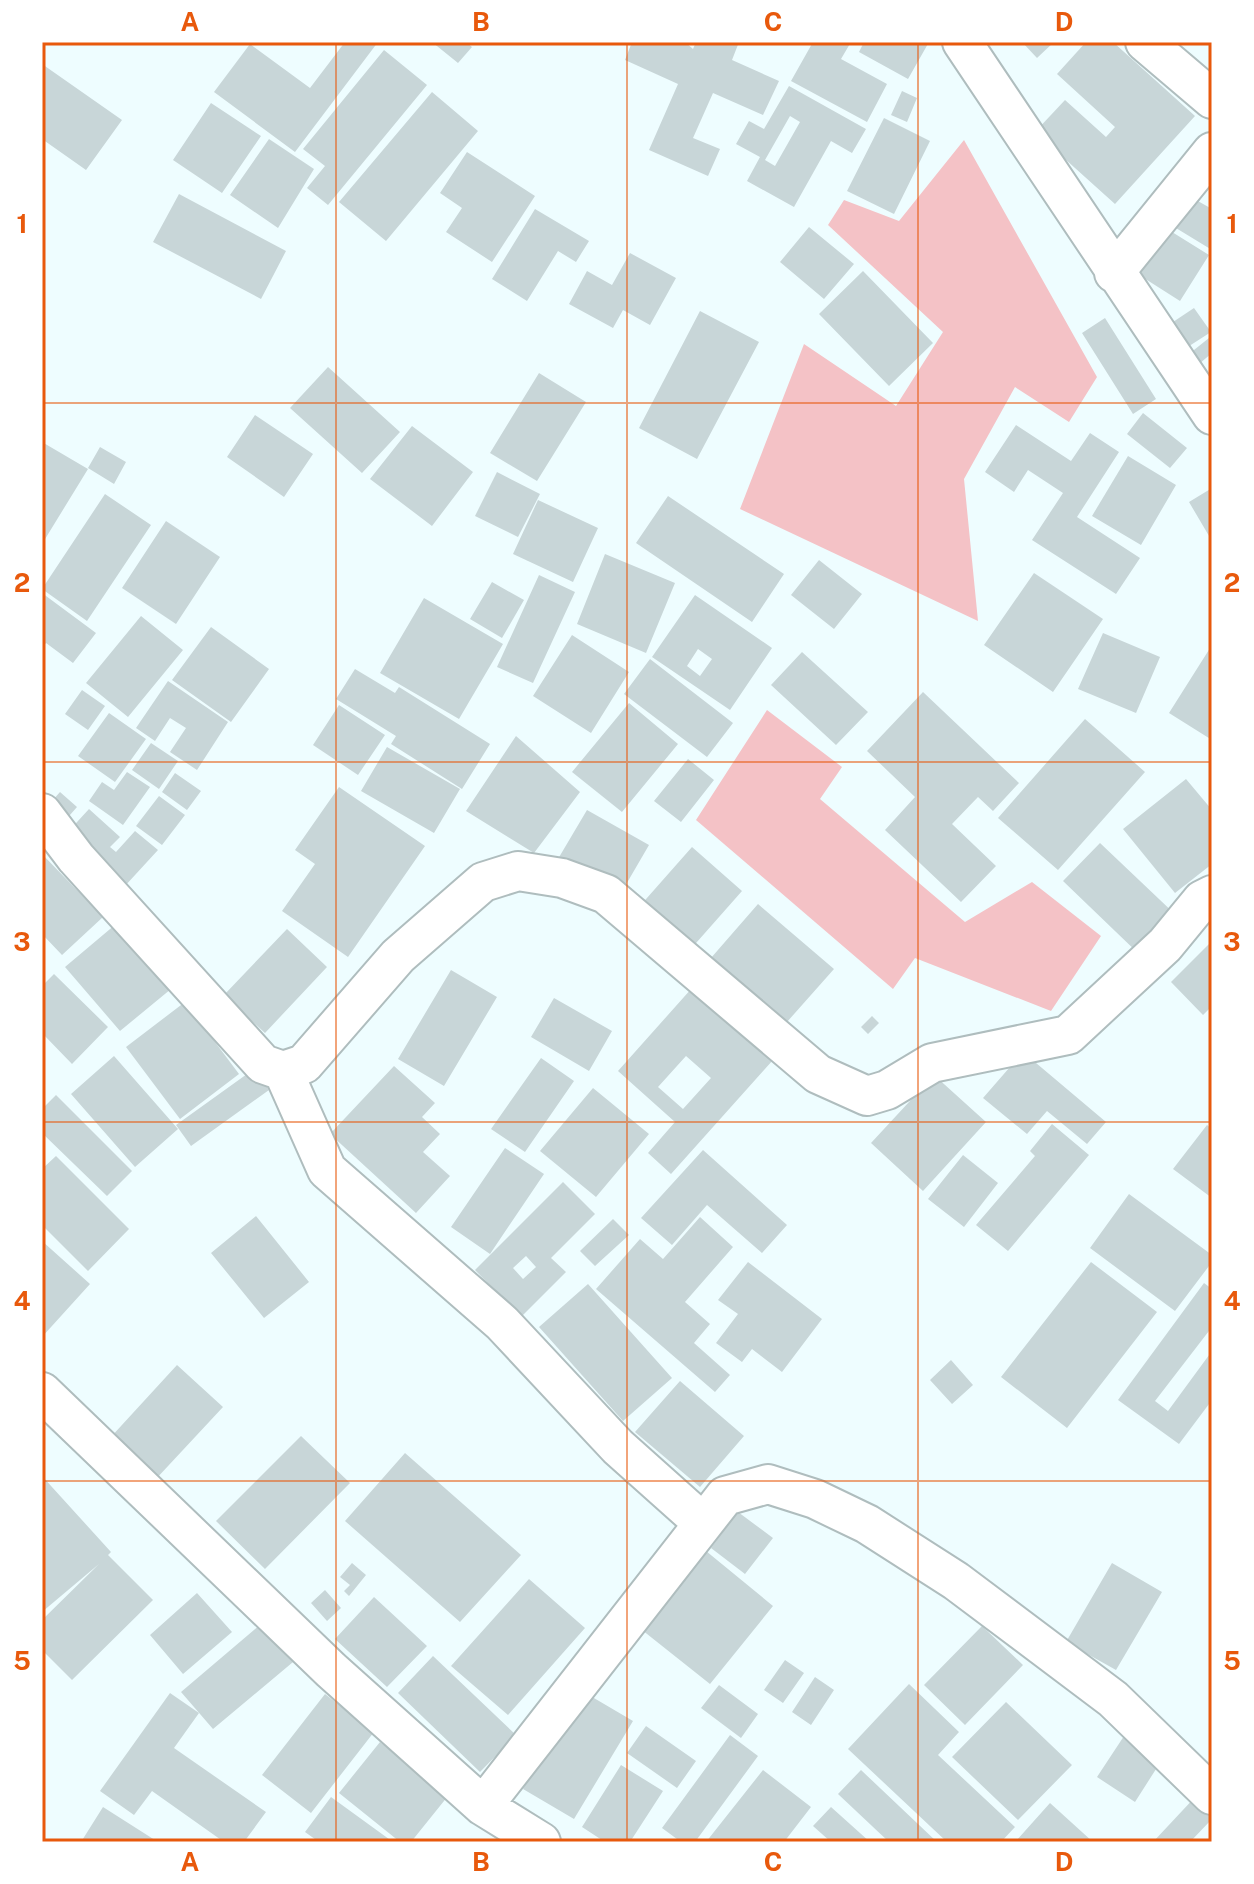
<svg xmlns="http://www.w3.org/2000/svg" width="1254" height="1884" viewBox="0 0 1254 1884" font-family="'Public Sans',sans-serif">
  <rect width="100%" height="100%" fill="#eefdff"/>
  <path fill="#f4c2c6" d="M964 140 1097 377 1069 422 1015 387 964 479 978 621 740 509 804 344 896 406 943 332 828 225 844 200 899 221Z
    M767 710 842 767 820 799 965 922 1032 882 1101 936 1051 1011 915 958 893 989 696 820Z"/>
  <path fill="#c8d6d8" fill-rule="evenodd" d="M345 42H378L295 152 214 92 250 44 310 88Z
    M432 42H466L472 47 458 63Z
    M632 42H685L693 49 696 42H739L732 60 779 81 763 115 713 93 693 138 720 149 708 176 649 150 678 84 625 60Z
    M813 42H851L841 59 887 84 867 122 791 81Z
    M864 42H929L908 79 859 52Z
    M1022 42H1054L1037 58Z
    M1086 42H1113L1195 116 1115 204 1035 132 1065 100 1106 137 1115 127 1057 74Z
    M384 50 427 85 328 205 307 188 325 166 303 149Z
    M42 64 122 120 86 170 42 139Z
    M789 86 866 129 852 153 831 141 794 207 747 181 760 157 736 144 749 121 764 129ZM790 116 800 122 775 166 765 160Z
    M902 91 917 98 907 122 891 115Z
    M432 92 478 131 386 241 339 202Z
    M211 103 261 136 222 193 173 160Z
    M884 118 930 141 894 214 847 191Z
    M269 139 314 169 278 228 230 195Z
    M467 152 535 196 492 262 446 232 462 208 440 193Z
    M179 194 286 251 261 299 153 242Z
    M1189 196 1212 209V250L1171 225Z
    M535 209 589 241 576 262 558 251 527 301 492 279Z
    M809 227 854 264 824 299 780 262Z
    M1164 227 1209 255 1180 301 1136 273Z
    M630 253 676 278 650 325 623 310 613 328 569 304 587 271 612 285Z
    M863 271 933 343 889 386 819 314Z
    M1194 308 1211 332 1183 350 1167 326Z
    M700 311 759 342 697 459 639 428Z
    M1105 318 1156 399 1133 414 1082 333Z
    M1209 338 1212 353 1193 369 1184 358Z
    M328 367 400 432 362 473 290 408Z
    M539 373 586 402 537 481 490 453Z
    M1143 413 1187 448 1170 468 1127 434Z
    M255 415 313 454 284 497 227 457Z
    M1016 425 1071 461 1090 433 1119 452 1077 517 1140 558 1116 594 1032 540 1063 493 1028 470 1014 492 985 472Z
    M412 426 473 472 432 526 370 479Z
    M42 442 88 469 42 544Z
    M100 447 126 462 114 484 88 468Z
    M1128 456 1176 485 1141 545 1092 516Z
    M497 472 540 494 518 537 475 516Z
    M1212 488V541L1189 502Z
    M105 494 151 525 87 621 42 589Z
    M668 496 784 574 752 622 636 543Z
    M538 500 598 528 573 582 513 554Z
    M166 521 220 557 176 624 122 588Z
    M605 554 675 583 646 653 577 624Z
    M819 560 862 594 834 629 791 595Z
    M1034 573 1103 619 1053 692 984 645Z
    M539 575 575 592 533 683 497 667Z
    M492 582 524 600 502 638 470 619Z
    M42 593 96 633 73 663 46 643 42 648Z
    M695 595 772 648 730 710 652 657ZM698 649 712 659 700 676 687 666Z
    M424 598 503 644 459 719 380 673Z
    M141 616 183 650 128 717 86 683Z
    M211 627 269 669 231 722 172 680Z
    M1103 633 1160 657 1136 713 1078 689Z
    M572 635 629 672 591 733 533 696Z
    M1212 645V740L1169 713Z
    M802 652 868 712 836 745 771 685Z
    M650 659 733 723 707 757 624 694Z
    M355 669 395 693 399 687 490 744 462 789 391 744 396 736 336 699Z
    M168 681 228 722 197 770 170 752 186 728 170 718 155 741 136 728Z
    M82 690 105 706 88 730 65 714Z
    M923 692 1019 783 993 811 978 797 952 824 996 866 961 902 885 830 915 797 867 751Z
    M629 703 678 744 622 812 572 772Z
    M339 705 385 735 358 775 313 745Z
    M109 713 146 739 115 782 78 756Z
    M1085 719 1145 772 1058 870 998 818Z
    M516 736 580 792 534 853 466 811Z
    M151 743 178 761 159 789 132 770Z
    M387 747 460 789 434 833 361 791Z
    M688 759 714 780 681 822 654 801Z
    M127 772 150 787 123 825 89 801 102 782 114 790Z
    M175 773 201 791 187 810 162 792Z
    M1186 779 1212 810V864L1175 893 1123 829Z
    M339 787 425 846 348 957 282 911 315 864 295 850Z
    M60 792 77 807 62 824 45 809Z
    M159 796 185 815 162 845 136 826Z
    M89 809 120 837 110 847 116 852 135 831 158 850 124 887 66 834Z
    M587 810 649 845 617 900 555 864Z
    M1100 843 1179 918 1141 956 1063 881Z
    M692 847 742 891 689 951 639 907Z
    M42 854 103 917 62 955 42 934Z
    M758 904 834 969 779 1031 704 966Z
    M116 924 171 989 120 1031 65 967Z
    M287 929 327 967 265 1033 224 995Z
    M1212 941V1006L1203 1015 1171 982Z
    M451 970 497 997 444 1086 398 1059Z
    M54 974 108 1027 72 1064 42 1033V986Z
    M692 988 773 1060 671 1174 648 1153 675 1122 618 1071ZM686 1056 711 1078 683 1109 658 1087Z
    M554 998 612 1031 589 1071 531 1037Z
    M185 1002 239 1074 180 1119 126 1047Z
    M872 1016 879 1023 868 1034 861 1027Z
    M1023 1052 1106 1122 1087 1144 1047 1111 1027 1134 983 1098Z
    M114 1056 178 1129 135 1167 71 1094Z
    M541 1058 574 1081 525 1152 491 1129Z
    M394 1066 435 1103 422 1117 440 1134 423 1152 450 1176 416 1213 330 1134Z
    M254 1069 269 1090 191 1146 176 1125Z
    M934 1075 986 1122 923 1191 871 1143Z
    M593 1088 649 1134 596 1197 540 1151Z
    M56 1095 132 1171 107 1196 42 1133V1109Z
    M1052 1124 1089 1155 1008 1251 976 1225 1035 1156 1030 1151Z
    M1207 1125 1212 1129V1198L1173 1169Z
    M505 1148 544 1174 490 1254 451 1227Z
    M703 1150 787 1225 762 1253 707 1205 672 1245 641 1218Z
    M963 1155 998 1183 964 1227 928 1199Z
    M56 1156 129 1229 88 1271 42 1225V1169Z
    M563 1182 595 1214 551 1258 566 1272 521 1317 475 1270ZM526 1256 536 1267 523 1279 513 1268Z
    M1129 1194 1212 1255V1262L1175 1311 1090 1248Z
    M256 1216 309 1282 264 1318 211 1253Z
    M700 1217 733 1247 685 1302 710 1324 694 1343 730 1375 715 1392 596 1289 640 1239 663 1259Z
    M613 1219 629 1235 595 1266 580 1251Z
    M42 1241 90 1284 42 1337Z
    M748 1262 822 1319 782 1372 752 1349 742 1362 716 1343 738 1314 718 1300Z
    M1091 1262 1157 1312 1067 1428 1001 1377Z
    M1204 1283 1212 1289V1327L1155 1401 1168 1411 1212 1351V1400L1179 1444 1118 1400Z
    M588 1284 672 1378 623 1421 539 1327Z
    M951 1360 973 1385 952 1404 930 1380Z
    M177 1365 223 1407 155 1480 110 1438Z
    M680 1381 744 1436 700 1487 635 1432Z
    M301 1436 350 1483 265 1569 216 1521Z
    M405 1453 521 1555 460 1622 345 1521Z
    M42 1476 111 1552 108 1555 153 1600 72 1680 42 1650V1620L99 1564 42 1612Z
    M738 1512 773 1538 745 1574 711 1548Z
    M706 1551 773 1606 710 1684 642 1630Z
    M352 1563 366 1575 349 1596 344 1591 350 1585 340 1577Z
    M1112 1563 1162 1592 1116 1670 1066 1642Z
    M529 1579 585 1628 508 1715 451 1666Z
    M325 1590 341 1608 327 1621 311 1603Z
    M197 1593 232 1632 183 1674 150 1635Z
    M374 1597 427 1646 387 1687 335 1639Z
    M267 1619 299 1657 213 1729 181 1692Z
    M982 1626 1023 1665 965 1725 924 1685Z
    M433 1656 516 1735 480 1772 398 1693Z
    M785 1660 804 1673 783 1703 764 1690Z
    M815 1677 834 1690 811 1725 792 1712Z
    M909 1684 959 1732 938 1755 1015 1827 1001 1842H947L848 1749Z
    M719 1685 758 1714 741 1738 701 1708Z
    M582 1691 633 1721 574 1819 523 1789Z
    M170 1693 199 1713 174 1748 266 1812 244 1842H224L152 1791 134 1815 100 1791Z
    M325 1694 374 1732 311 1813 262 1775Z
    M1006 1702 1072 1765 1018 1820 952 1757Z
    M646 1726 696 1761 677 1788 627 1753Z
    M1128 1730 1165 1755 1135 1802 1097 1777Z
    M730 1735 758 1756 695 1842H681L662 1828Z
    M380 1742 448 1796 411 1842H400L339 1793Z
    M621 1765 663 1791 630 1842H605L582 1827Z
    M763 1770 811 1807 784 1842H706Z
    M861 1770 937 1842H889L838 1794Z
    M1197 1795 1212 1809V1819L1190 1842H1153Z
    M331 1797 393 1842H319L305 1832Z
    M1050 1803 1093 1842H1015Z
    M103 1807 158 1842H81Z
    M831 1807 870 1842H831L813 1826Z"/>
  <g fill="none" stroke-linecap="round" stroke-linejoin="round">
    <defs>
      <path id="street" d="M962 42 1212 415
        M1145 42 1212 99
        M1114 273 1212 152
        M42 813 76 858 263 1064 283 1071 304 1064 398 956 483 882 518 871 562 878 606 894 818 1074 867 1096 887 1090 932 1063 1068 1035 1165 945 1202 900 1212 895
        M283 1071 327 1170 502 1323 618 1447 703 1523
        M42 1392 331 1670 483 1806 541 1842
        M483 1806 725 1496 768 1484 815 1499 867 1524 956 1581 1113 1699 1212 1795"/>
    </defs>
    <use href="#street" stroke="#afbdbe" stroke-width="42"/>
    <use href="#street" stroke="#fff" stroke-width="38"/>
  </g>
  <path fill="none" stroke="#e8590c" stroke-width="2" stroke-opacity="0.55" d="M336 42V1842M627 42V1842M918 42V1842M42 403H1212M42 762H1212M42 1122H1212M42 1481H1212"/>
  <rect width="1254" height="1884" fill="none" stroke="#ffffff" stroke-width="88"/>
  <rect x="44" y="44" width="1166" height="1796" fill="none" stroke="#e8590c" stroke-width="3"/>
  <g font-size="26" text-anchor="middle" font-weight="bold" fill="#e8590c">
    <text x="190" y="31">A</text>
    <text x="481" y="31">B</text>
    <text x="773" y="31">C</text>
    <text x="1064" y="31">D</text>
    <text x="22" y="233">1</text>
    <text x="1232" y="233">1</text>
    <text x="22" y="592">2</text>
    <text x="1232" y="592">2</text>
    <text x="22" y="951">3</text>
    <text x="1232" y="951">3</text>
    <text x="22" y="1310">4</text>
    <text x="1232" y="1310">4</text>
    <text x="22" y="1670">5</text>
    <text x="1232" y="1670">5</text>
    <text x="190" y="1871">A</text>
    <text x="481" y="1871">B</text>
    <text x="773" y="1871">C</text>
    <text x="1064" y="1871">D</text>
  </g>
</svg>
